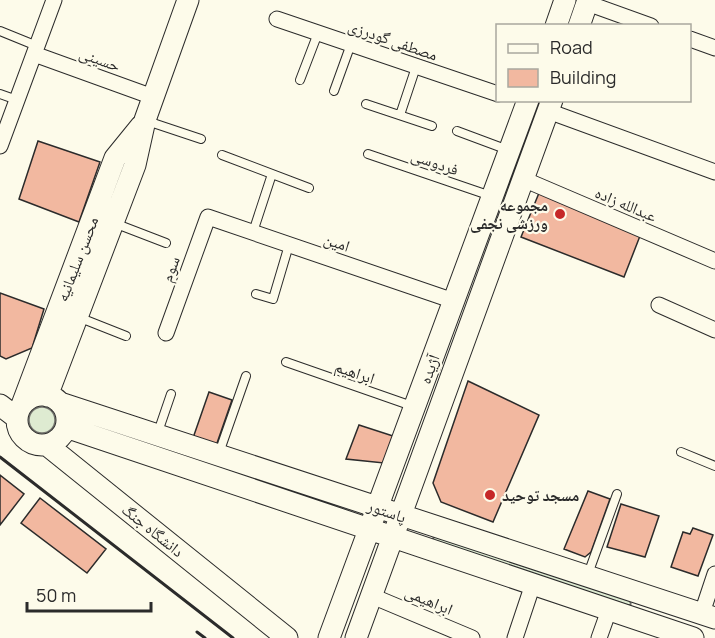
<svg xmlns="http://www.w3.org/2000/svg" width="715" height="638" viewBox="0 0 715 638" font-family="Manrope,'Noto Naskh Arabic',sans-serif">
  <rect width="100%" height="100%" fill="#fdfbea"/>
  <path fill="#deebd1" stroke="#74746e" stroke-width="1.5" d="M29 420a13 13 0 1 1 26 0a13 13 0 1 1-26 0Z
    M437 536 629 600 631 604 626 607 435 542 433 538Z"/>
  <path fill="#f2b8a0" stroke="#2b2b2b" stroke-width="1.5" d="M38 141 100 162 79 222 19 199Z
    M539 193 640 236 624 277 521 237Z
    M0 293 44 309 32 348 6 359 0 356Z
    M468 381 539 415 493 522 441 502 433 483Z
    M209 392 232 400 216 446 193 438Z
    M359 425 393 436 384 463 346 459Z
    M0 475 24 494 0 525Z
    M588 491 610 499 591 552 585 557 564 549Z
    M40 498 106 549 87 573 21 523Z
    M621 504 659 516 645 557 607 547Z
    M693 528 713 535 698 576 671 567 683 532 690 534Z"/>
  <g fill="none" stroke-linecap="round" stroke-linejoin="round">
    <defs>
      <path id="lane" d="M0 31 37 46
        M300 80 318 33
        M334 91 351 44
        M0 94 17 100
        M366 104 432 126
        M400 115 416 67
        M147 121 201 139
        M457 131 508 150
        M368 154 491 196
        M222 155 309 188
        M114 223 166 243
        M253 232 272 174
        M256 294 273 299 289 245
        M78 317 126 336
        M286 362 412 406
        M158 432 171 394
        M681 452 715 466
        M219 453 246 376
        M588 574 617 494"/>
      <path id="street" d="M587 3 651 26
        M277 19 498 94
        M690 39 715 48
        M34 54 153 97
        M548 111 715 172
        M0 146 54 0
        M523 179 715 261
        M659 305 715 330
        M166 333 208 217 454 301
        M372 596 472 638
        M702 613 715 574
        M515 638 533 584
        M599 638 609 610"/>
      <path id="secondary" d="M556 26 565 0
        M579 26 588 0
        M17 420a25 25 0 1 1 50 0a25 25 0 1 1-50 0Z
        M47 396 135 165 145 120 188 0
        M60 403 715 618
        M0 405 17 418
        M22 405 115 158 141 126
        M66 427 693 638
        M47 445 287 638
        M329 638 528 100
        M356 638 552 100"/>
    </defs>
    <use href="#lane" stroke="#2b2b2b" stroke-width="10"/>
    <use href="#street" stroke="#2b2b2b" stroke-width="17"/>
    <use href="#secondary" stroke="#2b2b2b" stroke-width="23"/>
    <use href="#lane" stroke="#fdfbea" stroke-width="8"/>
    <use href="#street" stroke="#fdfbea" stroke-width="15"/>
    <use href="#secondary" stroke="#fdfbea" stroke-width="21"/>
    <path stroke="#2b2b2b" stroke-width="3" d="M0 457 233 638
      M197 632 205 638"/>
  </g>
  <g fill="#c62828" stroke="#fdfbea" stroke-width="2">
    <circle cx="560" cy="214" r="6"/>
    <circle cx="490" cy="495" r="6"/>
  </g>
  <g text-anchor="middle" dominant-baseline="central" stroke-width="4.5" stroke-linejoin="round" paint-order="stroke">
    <g font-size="16" fill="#2b2b2b" stroke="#fdfbea">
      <text transform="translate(393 40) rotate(19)">مصطفی گودرزی</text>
      <text transform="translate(100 59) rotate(20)">حسینی</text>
      <text transform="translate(435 162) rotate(19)">فردوسی</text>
      <text transform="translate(626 204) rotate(23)">عبدالله زاده</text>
      <text transform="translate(337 242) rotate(19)">امین</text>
      <text transform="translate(77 259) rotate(-69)">محسن سلیمانیه</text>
      <text transform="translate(170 269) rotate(-70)">سوم</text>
      <text transform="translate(429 369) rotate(-70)">آژیده</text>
      <text transform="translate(355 372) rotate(19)">ابراهیم</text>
      <text transform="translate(387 511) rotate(19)">پاستور</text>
      <text transform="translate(153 530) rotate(39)">دانشگاه جنگ</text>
      <text transform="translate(429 600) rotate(23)">ابراهیمی</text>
    </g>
    <g font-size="16" font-weight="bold" fill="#2b2b2b" stroke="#fdfbea" text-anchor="end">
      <text x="548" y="205">مجموعه<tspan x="548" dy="18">ورزشی نجفی</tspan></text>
      <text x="502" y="495" text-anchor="start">مسجد توحید</text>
    </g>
  </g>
  <rect x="496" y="24" width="195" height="78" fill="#fdfbea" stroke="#a9a89e" stroke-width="1.5"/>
  <rect x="508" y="44" width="30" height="9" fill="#fdfbea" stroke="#a9a89e" stroke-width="1.5"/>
  <text x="550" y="54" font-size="18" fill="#2b2b2b">Road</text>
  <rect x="508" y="69" width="30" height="18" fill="#f2b8a0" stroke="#a9a89e" stroke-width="1.5"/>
  <text x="550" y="84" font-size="18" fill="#2b2b2b">Building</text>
  <path d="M27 602v9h124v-9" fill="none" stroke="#2b2b2b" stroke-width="3"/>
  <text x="36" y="602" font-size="18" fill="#2b2b2b" stroke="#fdfbea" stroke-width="4.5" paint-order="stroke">50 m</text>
</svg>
